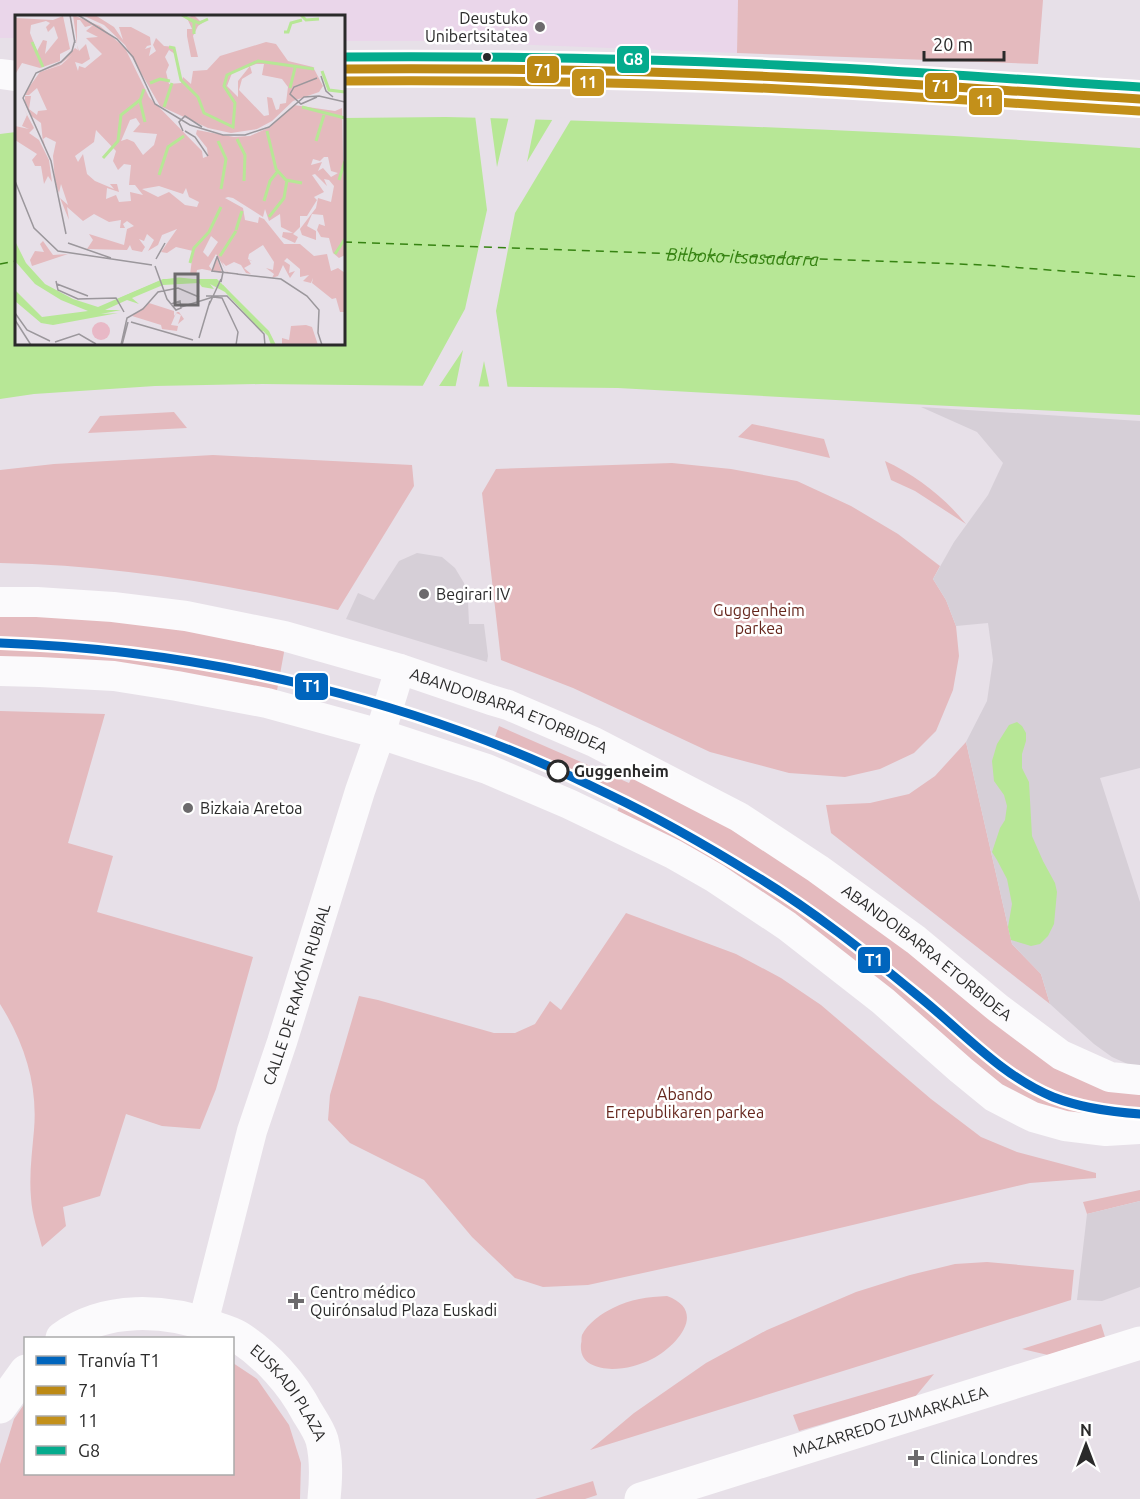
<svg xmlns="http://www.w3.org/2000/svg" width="1140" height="1499" viewBox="0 0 1140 1499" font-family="Ubuntu,sans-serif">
  <rect width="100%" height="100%" fill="#e7e0e8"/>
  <path fill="#ead6ea" d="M0 0H738L737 53 434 41H344V16H16V38H0Z"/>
  <path fill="#e4babe" d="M738 0H1043L1038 64 737 53Z
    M174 412 187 428 88 433 100 416Z
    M752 424 824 439 830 458 738 437Z
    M213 455 412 465 414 486 338 610C228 584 114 565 0 563V470L54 464Z
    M885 461C916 475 945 498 966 524L915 491 891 480Z
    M672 463 731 469 797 481 851 506 898 534 940 566 933 579 946 600 956 626 959 656 953 690 936 731 914 753 880 769 845 777 789 773 710 752 573 688 501 660 482 493 496 469Z
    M0 610 72 611 285 647 276 696 0 660Z
    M0 711 105 714 68 843 113 856 97 912 253 957 216 1089 200 1129 162 1126 126 1114 100 1196 63 1207 66 1226 42 1247C38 1231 32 1215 31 1198 29 1175 32 1153 34 1130 38 1084 24 1042 0 1004Z
    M499 726 629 783 636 769 1140 1088V1121L1109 1124 1013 1099 615 817 620 804 491 748Z
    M966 742 1012 944 1041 974 1050 1004 831 833 826 805 870 803 909 794 935 776Z
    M626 913 736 954 781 978 821 1005 931 1099 981 1137 1017 1152 1096 1173V1178L1030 1183 730 1254 588 1285 543 1287 515 1278 472 1237 424 1180 350 1143 328 1120 330 1095 359 996 378 1000 494 1033H515L535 1024 550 1001 561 1010Z
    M1140 1190V1201L1087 1214 1083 1202Z
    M987 1262 1074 1270 1071 1300 590 1450 634 1413 706 1363 767 1330 856 1292 910 1275 955 1264Z
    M667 1296C708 1311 677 1346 652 1359 640 1365 626 1369 612 1369 597 1368 579 1364 581 1344 582 1341 581 1338 582 1335 587 1324 602 1313 613 1308 630 1299 648 1297 667 1296Z
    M1101 1324 1105 1337 1048 1355 1022 1349Z
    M233 1363 257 1379 289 1425 301 1463 300 1499H0V1464L14 1419 25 1403 26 1474H232Z
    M934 1374 915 1397 799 1431 793 1415Z
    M593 1481 597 1495 585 1499H535Z"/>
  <path fill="#d6cfd7" d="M921 407 1140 421V768L1100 778 1140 902V1067L1132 1066 1112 1057 1094 1044 1050 1004 1041 974 1012 944 966 742 987 701 993 660 988 623 956 626 946 600 933 579 954 542 988 495 1003 463 977 432Z
    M417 553 442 557 455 568 464 583 468 601 469 624H484L488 656 487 662 346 619 358 593 374 600 399 561Z
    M1140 1201V1287L1102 1301 1077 1300 1087 1214Z"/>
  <path fill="#b7e796" d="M446 117C678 123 909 131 1140 148V415L909 404 618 388 262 384 155 386 34 394 0 399V134L16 132V344H344V118Z
    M1017 722 1022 726 1026 733V741L1022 754V768L1029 782 1032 836 1043 861 1055 883 1057 892 1054 924 1048 936 1040 944 1031 946 1011 940 1008 927 1012 904 1007 879 997 860 992 852 1000 828 1005 820 1007 806 1004 795 994 781 992 761 997 744 1009 725Z"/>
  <path fill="#e7e0e8" d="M475 115H490L497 167 509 116 536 117 527 162 554 117 572 118 515 213 496 311 508 390H490L484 361 478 390 455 389 463 350 437 389H421L465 309 487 210Z"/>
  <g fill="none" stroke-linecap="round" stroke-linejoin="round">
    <g stroke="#368312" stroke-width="1.5" stroke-dasharray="8 6" stroke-linecap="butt">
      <path id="s1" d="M344 242 985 265 1140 277"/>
      <path d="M0 264 16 261"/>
    </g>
    <g stroke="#fbfafc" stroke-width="30">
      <path d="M344 69C510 67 676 71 842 80 941 86 1040 93 1140 99"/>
      <path d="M0 74 16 76"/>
      <path id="s2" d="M0 602H37L113 607 186 616 284 636 400 669 491 700 508 705 594 742 739 817 818 869 916 940 998 1008 1061 1055 1110 1077 1140 1080"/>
      <path d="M0 671 40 672 114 676 177 686 267 703 380 734 487 769 569 804 673 854 715 878 787 926 883 1001 961 1070 994 1097 1033 1117 1065 1126 1106 1131 1140 1129"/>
      <path id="s3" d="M203 1323 252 1131 282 1042 360 791 380 734 400 669"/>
    </g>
    <g stroke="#fbfafc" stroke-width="33">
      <path id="s4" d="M62 1338C105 1306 165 1309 214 1327 223 1331 233 1333 240 1338 267 1356 292 1383 307 1412 312 1420 319 1430 322 1440 327 1460 326 1479 324 1499"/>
      <path d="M0 1407 26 1371"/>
      <path id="s5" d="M641 1499 1140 1343"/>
    </g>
    <defs>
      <path id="bus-1" d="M344 69C489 68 634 70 778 77 899 82 1020 92 1140 99"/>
      <path id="bus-2" d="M344 81C490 80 635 82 781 89 900 95 1020 104 1139 111"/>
      <path id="bus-3" d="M344 57C489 56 634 58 778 65 899 70 1019 80 1140 87"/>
    </defs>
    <use href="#bus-1" stroke="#fff" stroke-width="14"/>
    <use href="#bus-2" stroke="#fff" stroke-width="14"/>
    <use href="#bus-3" stroke="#fff" stroke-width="14"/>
    <use href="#bus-1" stroke="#bc8914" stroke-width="9"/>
    <use href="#bus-2" stroke="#c3901a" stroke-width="9"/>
    <use href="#bus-3" stroke="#04ab8d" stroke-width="9"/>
    <defs>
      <path id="tram-1" d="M0 643C208 650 424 702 610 795 660 819 707 846 754 875 812 910 865 952 917 995 961 1030 1000 1075 1053 1097 1081 1108 1111 1112 1140 1114"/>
    </defs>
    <use href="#tram-1" stroke="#fff" stroke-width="14"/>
    <use href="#tram-1" stroke="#0065bd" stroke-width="9"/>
  </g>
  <g fill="#6c6a6c" stroke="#fff" stroke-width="2">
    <circle cx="540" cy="27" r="6"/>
    <circle cx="424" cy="594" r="6"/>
    <circle cx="188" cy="808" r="6"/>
    <path d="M293 1292h6v6h6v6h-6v6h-6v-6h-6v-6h6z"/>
    <path d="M913 1449h6v6h6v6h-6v6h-6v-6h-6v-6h6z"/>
  </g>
  <circle fill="#2a2a2a" stroke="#fff" stroke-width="2" cx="487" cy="57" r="5"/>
  <circle fill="#fff" stroke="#2a2a2a" stroke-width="3" cx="558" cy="771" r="10"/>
  <g text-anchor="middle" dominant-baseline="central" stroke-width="5" stroke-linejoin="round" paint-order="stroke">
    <g font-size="16" fill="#2a2a2a" stroke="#fff" text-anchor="start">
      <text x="528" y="18" text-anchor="end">Deustuko<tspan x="528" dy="18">Unibertsitatea</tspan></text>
      <text x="436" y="594">Begirari IV</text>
      <text x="200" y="808">Bizkaia Aretoa</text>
      <text x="310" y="1292">Centro médico<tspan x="310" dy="18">Quirónsalud Plaza Euskadi</tspan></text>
      <text x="930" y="1458">Clinica Londres</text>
    </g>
    <g font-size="16" fill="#65261c" stroke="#fff">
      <text x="759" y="610">Guggenheim<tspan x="759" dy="18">parkea</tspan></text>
      <text x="685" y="1094">Abando<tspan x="685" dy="18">Errepublikaren parkea</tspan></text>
    </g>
    <g font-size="16" fill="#2a2a2a" stroke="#fff">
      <text stroke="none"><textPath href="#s2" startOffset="524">ABANDOIBARRA ETORBIDEA</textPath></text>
      <text stroke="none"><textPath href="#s2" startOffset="1010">ABANDOIBARRA ETORBIDEA</textPath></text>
      <text stroke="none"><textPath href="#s3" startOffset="342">CALLE DE RAMÓN RUBIAL</textPath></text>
      <text stroke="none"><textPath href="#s4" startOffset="261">EUSKADI PLAZA</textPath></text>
      <text stroke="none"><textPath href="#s5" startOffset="261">MAZARREDO ZUMARKALEA</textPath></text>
    </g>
    <g font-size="16" font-weight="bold" fill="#2a2a2a" stroke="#fff" text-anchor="start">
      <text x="574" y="771">Guggenheim</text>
    </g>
    <g font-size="18" font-style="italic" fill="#368312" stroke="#fff">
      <text stroke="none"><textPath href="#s1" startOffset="399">Bilboko itsasadarra</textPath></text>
    </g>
  </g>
  <g transform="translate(15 15)">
    <rect width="330" height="330" fill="#e7e0e8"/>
    <path d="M58 0 85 11 110 33 134 82 187 136 188 143 193 141 192 133 181 119 182 115 219 122 235 121 255 112 279 90 320 96 327 93 330 240 324 243 318 238 314 223 306 222 302 215 304 209 310 211 308 200 297 199 292 211 301 216V225L287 220 285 214 301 193 303 183 316 187 319 171 314 165 309 164 312 171 300 159 297 160 309 177 299 182 302 185 292 201H285V212L278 219 283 222 280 228 267 222 268 217 278 218 266 212 265 199 254 206 250 194 248 202 218 183 213 182 210 183 228 193 230 205 243 208 244 202 249 204 269 229H285L299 241 312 239 316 256 323 253 330 258V297H325L321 283 317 284 297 268 298 263 296 268 288 266 294 260 285 262V254L272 243 269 246 275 250 274 258 280 256 275 263 268 250 263 261 257 263 259 259 251 253 258 255 259 247 248 230 234 239 233 244 239 247 234 245 236 249 229 253 236 259 231 258 226 250 219 247 211 251 207 247 211 256 216 258 212 257 201 239 194 251 197 255 202 243 207 258 187 254 182 255 181 260H175L178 236 161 232 152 238 146 237 162 214 147 220 143 230 133 236 139 225 132 219 129 226 124 224 130 232 127 237 117 235 115 230 112 235 72 234 78 225 74 219 109 230 112 214 119 211 112 206 108 209 110 213H105L106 205 94 207 79 199 68 206 52 192 54 205 45 183 53 190 46 169 44 178 40 167 38 141 41 127 31 122 28 124 30 131 28 128 26 108 15 100 10 88V81H16L14 94 22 100 23 96 32 95 22 73 14 80H10L12 75 25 57 46 50 57 40 44 50 21 58 46 48 60 33 63 35 62 30 64 36 71 29 75 44 67 49 60 47 63 56 64 51 70 53 87 39 71 23 83 22 71 16 78 10 70 12 65 5H62V29ZM121 103 125 109 118 117 142 119 139 130 128 140 119 127 112 124 106 126 115 105ZM81 115 101 136 98 146 103 155 109 149 116 150 114 170H120L128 180 115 177 116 186 104 187 101 180 91 184 92 173 104 177 102 169H95L99 174 80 166 72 159 68 139 63 147 60 141 79 127ZM309 142H313L316 156 323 158 316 162 308 153 303 156 307 147 296 150 298 144 305 146ZM144 171 168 179 171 173 174 182 184 187 182 192 170 190 154 177 143 182 127 174ZM196 221 203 227 193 242 188 237ZM67 0H80L99 12 108 25 104 12H116L135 22 136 30 132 31 130 34 136 32 134 41 141 36 138 30 141 23 149 31 160 32V39L154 35 150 42 154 50 151 57 154 69 166 68 168 62 176 69 178 56 192 55 205 41 251 27 261 29 273 46 298 52 308 71 304 77 278 86 257 106 242 114 216 118 193 113 145 91 110 30 89 10ZM241 49H249L247 60 267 64 273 72 271 88 265 89 264 94 261 95 257 83 252 82 254 100 249 101 224 75 227 64 237 58 235 51 223 66V82L212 71 217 58ZM179 0 185 6 193 4 183 11 178 21 183 42H176L172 21V14H177L172 3ZM48 1 55 34 45 39V46L25 53 7 48 1 58 0 3 38 5ZM31 6 35 8 28 15 31 12 33 17 39 11 43 23 30 39 32 26 28 25 22 36 15 18 16 10ZM9 94 19 113 14 118 24 125 34 145 37 167 33 161 29 169 26 151H20L17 145 22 139 0 125V111L14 114 7 111 12 100ZM28 226 38 240 53 239 17 251 15 245 20 236 29 237 25 229ZM134 288 159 296V301L162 297H164L169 304 163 309 166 300 161 298 156 310 163 311 162 316 147 314 146 310 117 301ZM291 310 297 312 303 330H267V323L274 325 276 311Z" fill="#e4babe" fill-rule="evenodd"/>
    <path d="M77 316a9 9 0 1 1 18 0a9 9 0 1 1-18 0Z" fill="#e8b8c6"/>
    <path d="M0 226 11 248 30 269 58 284 83 292 148 264H202L254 316 261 330H256L253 321 210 277 195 269 199 274 187 272 184 268 148 270 117 283 124 289 112 285 90 295H106L86 299 103 298 38 310 26 308 0 286V275L27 302 73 296 46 285 20 269 0 246Z" fill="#b7e796"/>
    <path fill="none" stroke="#b7e796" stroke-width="3" d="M167 0 179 7V19M286 0 291 5 304 4M175 4 184 8 193 4M269 17H273L276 8 287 5M17 27 28 52M154 32 159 33 166 65 183 82 189 98 218 112 220 88 209 71 212 60 243 46 299 54M307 56 314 75 330 77M135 68 145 64 155 66M275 73 280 53M129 74 125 86 130 107M149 92 157 68M287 92 330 103M252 116 261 154 271 165 287 168M222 124 230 140 229 166M203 126 211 144 206 174M301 126 309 100M88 143 103 126 106 100 125 85M144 160 153 132 169 121M324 165 330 146M249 186 255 166 263 156M254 202 269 183 272 165M221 215 227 196M320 239 330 224M205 241 221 216M175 248 179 233 194 217 206 192M148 266 164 264 203 268M207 271 248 316M0 280 23 303 34 306 71 300 100 287M104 285 144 268"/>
    <path fill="none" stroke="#9b979c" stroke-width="1.5" d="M55 0 60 28M63 0 102 24 118 42 140 89 175 110 208 120H230L254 112 289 82 304 81 330 87M306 61 311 76 318 82M302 63 279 72 275 79 286 89 302 82M168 116 164 107 170 101 187 112M170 116 180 122 193 141M0 166 19 213 43 236 137 250M51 219 36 146 8 83 21 58 46 47 57 36 60 25M53 228 96 243M202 241 208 257 206 267M202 242 197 256 223 259M141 244 150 228M140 251 152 284 161 295 166 293 165 286 156 289M221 259 266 264 292 281 304 295 303 318 307 330M41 266 43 275 63 284 101 283 109 297M42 269 73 281M191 281H212L249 319 250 330M194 290 206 264M166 292 198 282 207 283 223 317 221 330M0 298 12 315 35 326M0 305 16 330M116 307 178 325M184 323 195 286M40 327 64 319 81 329M106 330 112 303 128 294 143 277 163 273 184 282M107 330 113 307"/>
    <path fill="#6c6a6c" fill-opacity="0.15" stroke="#6c6a6c" stroke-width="3" d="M160 259H183V290H160Z"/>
    <rect width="330" height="330" fill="none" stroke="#2a2a2a" stroke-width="3"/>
  </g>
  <g stroke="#fff" stroke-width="2">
    <rect x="616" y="45" width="34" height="29" rx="6" fill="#04ab8d"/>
    <rect x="526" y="55" width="34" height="29" rx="6" fill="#bc8914"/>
    <rect x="571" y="68" width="34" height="29" rx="6" fill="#c3901a"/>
    <rect x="924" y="72" width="34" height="28" rx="6" fill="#bc8914"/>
    <rect x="968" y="87" width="35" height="29" rx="6" fill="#c3901a"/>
    <rect x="294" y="672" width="35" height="29" rx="6" fill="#0065bd"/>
    <rect x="857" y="946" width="34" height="28" rx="6" fill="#0065bd"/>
  </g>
  <g font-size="16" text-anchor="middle" font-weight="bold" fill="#fff">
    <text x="633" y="65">G8</text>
    <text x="543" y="76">71</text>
    <text x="588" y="88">11</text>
    <text x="941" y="92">71</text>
    <text x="985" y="107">11</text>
    <text x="312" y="692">T1</text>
    <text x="874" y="966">T1</text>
  </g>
  <rect x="24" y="1337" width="210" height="138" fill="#ffffff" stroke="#aaaaaa" stroke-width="1.5"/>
  <rect x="36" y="1356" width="30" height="9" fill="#0065bd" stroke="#aaaaaa" stroke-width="1.5"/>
  <text x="78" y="1367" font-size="18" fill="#2a2a2a">Tranvía T1</text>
  <rect x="36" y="1386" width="30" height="9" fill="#bc8914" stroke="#aaaaaa" stroke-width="1.5"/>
  <text x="78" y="1397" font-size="18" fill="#2a2a2a">71</text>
  <rect x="36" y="1416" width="30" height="9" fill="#c3901a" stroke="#aaaaaa" stroke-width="1.5"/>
  <text x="78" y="1427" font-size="18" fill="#2a2a2a">11</text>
  <rect x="36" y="1446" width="30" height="9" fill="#04ab8d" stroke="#aaaaaa" stroke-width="1.5"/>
  <text x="78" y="1457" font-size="18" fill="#2a2a2a">G8</text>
  <g transform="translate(1086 1445)" stroke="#ffffff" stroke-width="4.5" paint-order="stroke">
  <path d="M0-4.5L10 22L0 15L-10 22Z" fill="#2a2a2a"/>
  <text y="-9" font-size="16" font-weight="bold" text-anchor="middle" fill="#2a2a2a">N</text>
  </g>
  <path d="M924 51v9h80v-9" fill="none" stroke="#2a2a2a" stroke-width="3"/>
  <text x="933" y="51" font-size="18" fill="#2a2a2a" stroke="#ffffff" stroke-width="4.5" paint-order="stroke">20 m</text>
</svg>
